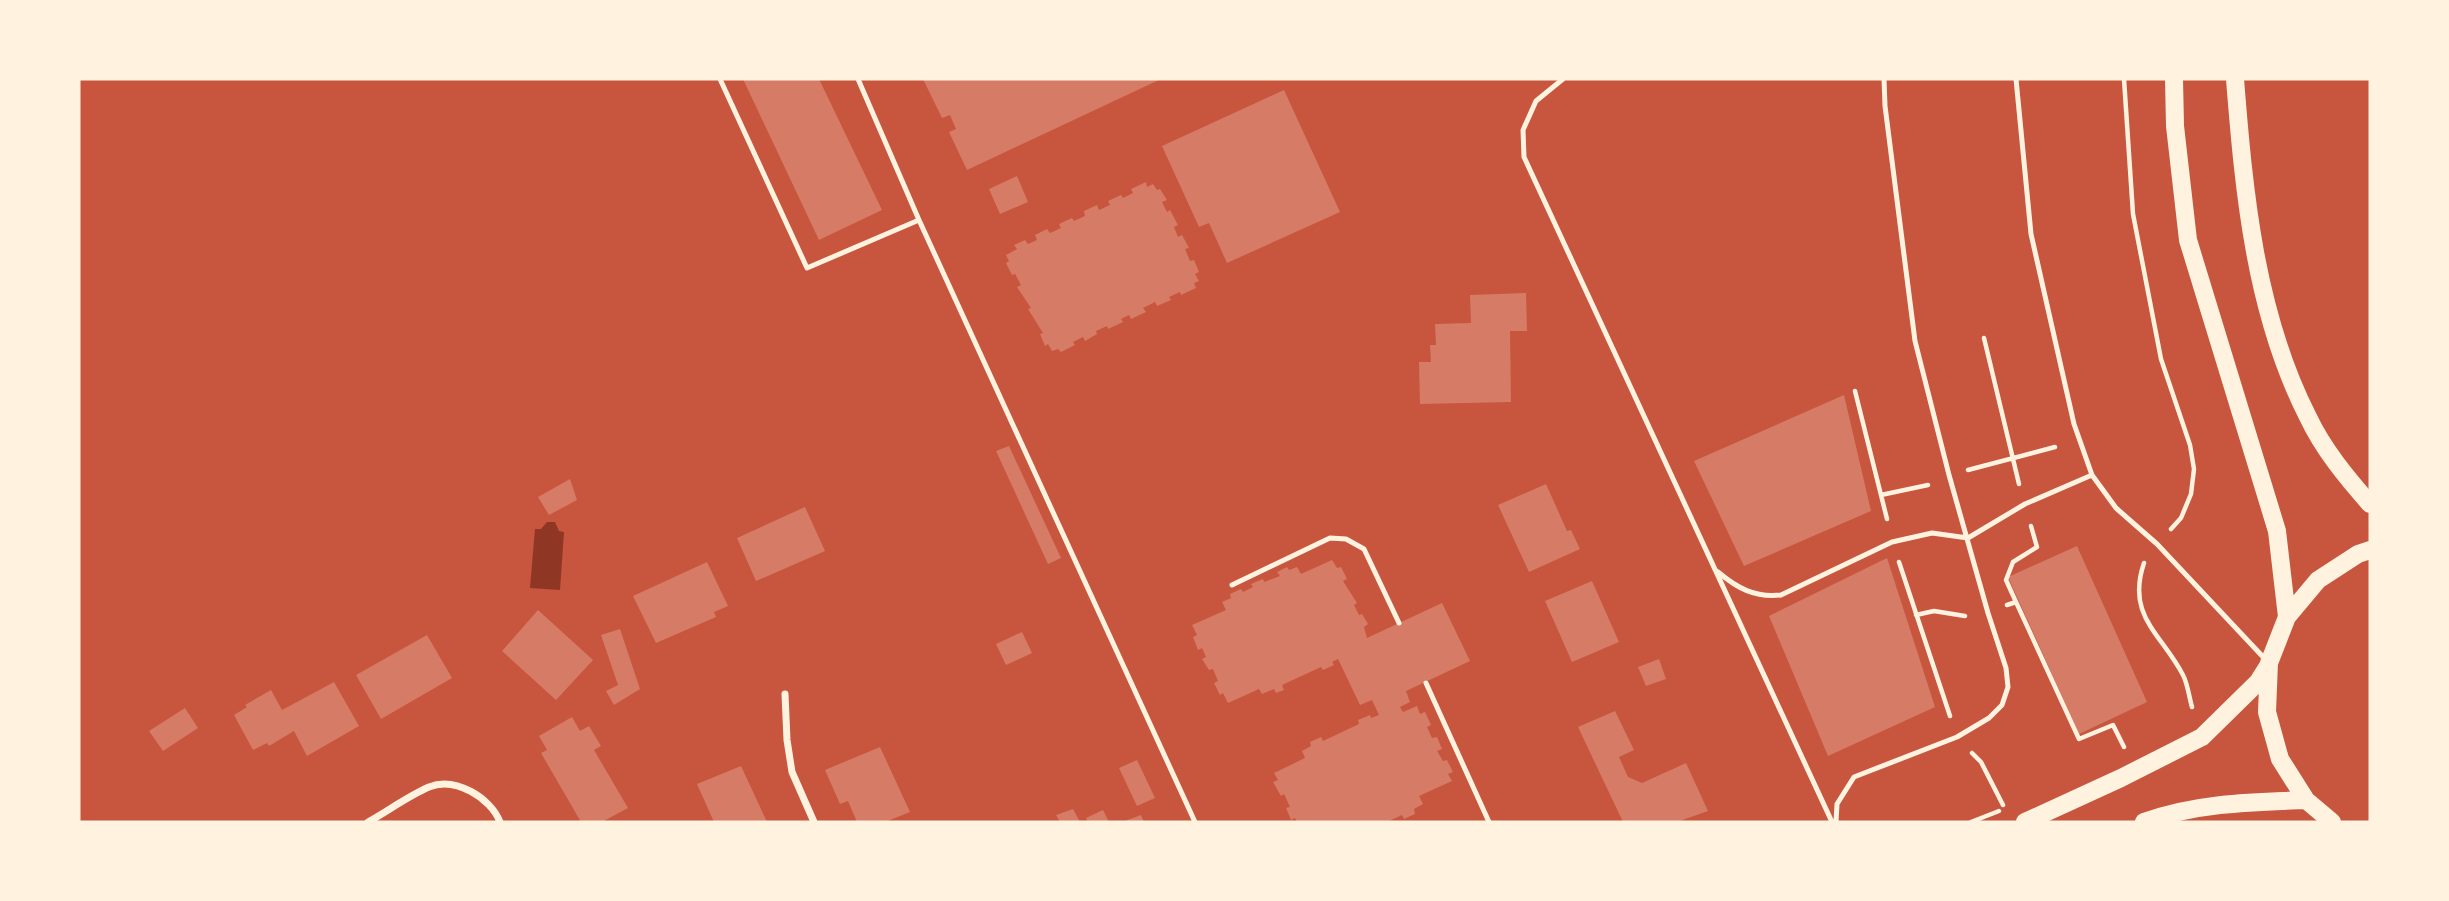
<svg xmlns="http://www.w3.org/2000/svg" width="2449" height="901" viewBox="0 0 2449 901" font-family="'PT Sans',sans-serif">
  <rect width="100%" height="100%" fill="#c8553d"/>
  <path fill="#8f3625" d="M547 522H555L559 531 564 532 560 590 530 588 535 529H541Z"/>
  <path fill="#d67c66" d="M743 79H819L882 210 819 240Z
    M923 79H1161L967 170 949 132 956 129 950 115 942 118Z
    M1284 90 1340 212 1227 263 1209 223 1199 227 1162 146Z
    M1017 176 1028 202 1000 214 989 189Z
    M1146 182 1147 187 1153 184 1157 190 1160 189 1167 200 1162 202 1167 212 1170 210 1178 225 1174 227 1178 237 1182 235 1189 248 1185 249 1190 261 1194 260 1199 272 1195 274 1199 281 1194 283 1196 288 1181 295 1180 292 1169 297 1171 300 1157 306 1155 302 1143 308 1146 312 1131 319 1129 315 1121 319 1123 322 1108 329 1107 326 1096 331 1097 334 1085 341 1083 337 1073 342 1075 345 1061 352 1058 349 1052 351 1048 344 1045 346 1040 334 1043 333 1028 309 1031 308 1017 287 1021 285 1015 274 1012 275 1006 263 1009 261 1006 255 1017 249 1014 245 1025 240 1028 244 1037 240 1035 235 1047 229 1050 233 1061 228 1059 224 1072 218 1074 221 1085 216 1084 211 1097 205 1099 210 1110 205 1108 201 1121 195 1123 198 1133 193 1131 189Z
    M1526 293 1527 331H1510L1511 402 1420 404 1419 362H1431L1430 345H1436L1435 324 1471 323 1470 295Z
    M1844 395 1871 511 1744 566 1694 461Z
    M1009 446 1061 558 1048 564 996 451Z
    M570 479 577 500 549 515 538 497Z
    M1546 484 1567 531 1571 530 1580 549 1529 572 1498 505Z
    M805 507 825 551 756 581 737 538Z
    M2077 546 2147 702 2079 734 2008 577Z
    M1887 558 1935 707 1828 756 1769 616Z
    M1332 560 1337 568 1341 567 1347 579 1343 581 1357 603 1354 605 1359 615 1362 614 1368 624 1364 627 1367 638 1442 603 1470 661 1406 691 1410 702 1400 707 1403 712 1417 706 1420 714 1425 712 1431 725 1427 727 1432 738 1437 737 1442 749 1437 751 1443 761 1447 760 1453 772 1448 774 1452 781 1419 796 1423 804 1414 809 1415 814 1404 819 1402 815 1387 822H1297L1295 818 1291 820 1286 808 1290 807 1284 794 1281 796 1273 782 1278 780 1274 773 1305 758 1302 751 1311 746 1310 742 1321 737 1323 741 1359 724 1358 720 1370 715 1371 718 1379 715 1372 700 1360 705 1338 659 1332 662 1334 665 1323 670 1321 667 1282 685 1284 690 1276 693 1274 689 1262 694 1259 689 1228 703 1223 693 1220 695 1214 683 1218 681 1213 669 1209 670 1202 659 1206 657 1202 648 1198 650 1193 637 1197 635 1192 625 1226 610 1222 602 1231 598 1230 594 1241 589 1243 592 1253 587 1251 584 1263 579 1264 582 1280 576 1277 572 1287 567 1289 570 1297 567 1301 574Z
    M707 562 728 606 714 612 716 617 656 643 633 596Z
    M1592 581 1619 642 1572 662 1545 601Z
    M538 610 593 660 556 700 502 651Z
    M620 629 640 689 614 705 606 691 618 685 601 635Z
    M1022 632 1032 653 1006 665 996 644Z
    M427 635 452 678 381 719 356 675Z
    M1659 659 1666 679 1646 686 1638 667Z
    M334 682 359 726 307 756 294 731 269 746 267 743 253 750 234 715 247 707 245 705 271 690 282 710Z
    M185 708 198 728 163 751 149 731Z
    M1615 711 1634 750 1619 757 1628 777 1642 783 1686 763 1708 811 1677 822H1623L1578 727Z
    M572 717 580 731 589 726 601 746 594 750 628 808 602 822H581L541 753 547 750 539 736Z
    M880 747 910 812 885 822H857L848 801 840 804 825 770Z
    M1137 760 1155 798 1137 806 1119 768Z
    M741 766 767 822H714L697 784Z
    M1073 809 1080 822H1060L1056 815Z
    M1103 810 1109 822H1088L1086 818Z
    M1141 815 1144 822H1122Z"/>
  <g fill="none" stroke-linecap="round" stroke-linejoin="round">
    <path stroke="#fff3e0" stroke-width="4.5" d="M2124 79 2133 214 2161 359 2190 445 2194 469 2191 494 2181 518 2171 529
      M1984 338 2019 484
      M1855 391 1887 519
      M1968 470 2055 447
      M1881 495 1928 485
      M1899 562 1950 716
      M2144 563C2126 616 2161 633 2183 675 2188 685 2189 697 2192 707
      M2016 602 2079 739 2113 725 2124 747
      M2007 605 2016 602 2006 580 2013 562 2037 547 2031 526
      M1916 615 1934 611 1965 616
      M1972 753 1981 762 2003 805
      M1971 822 1999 811"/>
    <path stroke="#fff3e0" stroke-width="5" d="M720 79 807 268 919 220
      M858 79 919 220 1195 822
      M1563 79 1536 101 1523 130 1524 157 1832 822
      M2016 79 2031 234 2074 424 2092 475 2116 508 2157 544 2265 659
      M1718 572C1737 588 1755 598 1781 595L1892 542 1932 533 1968 538 2025 504 2092 475
      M1232 585 1330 538 1346 539 1364 549 1399 623
      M1426 683 1489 822
      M1836 822 1837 804 1854 777 1957 737 1989 718 2002 705 2008 687 2006 668 1988 613 1949 475 1915 341 1885 106 1884 79"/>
    <path stroke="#fff3e0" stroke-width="7" d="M785 694 787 740 792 772 814 822
      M368 822C388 811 408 796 429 787 455 776 491 798 500 822"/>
    <path stroke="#fff3e0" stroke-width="18" d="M2174 79 2175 126 2188 240 2277 531 2287 617
      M2235 79C2244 193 2255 313 2308 417 2323 449 2347 478 2370 504
      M2025 822 2121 778 2202 737 2258 682 2268 666
      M2144 822C2196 803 2252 802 2306 800
      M2332 822 2306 800 2280 759 2267 712 2269 663 2287 617 2318 580 2358 554 2370 550"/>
  </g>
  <rect width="2449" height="901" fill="none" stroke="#fff3e0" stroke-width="161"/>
</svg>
